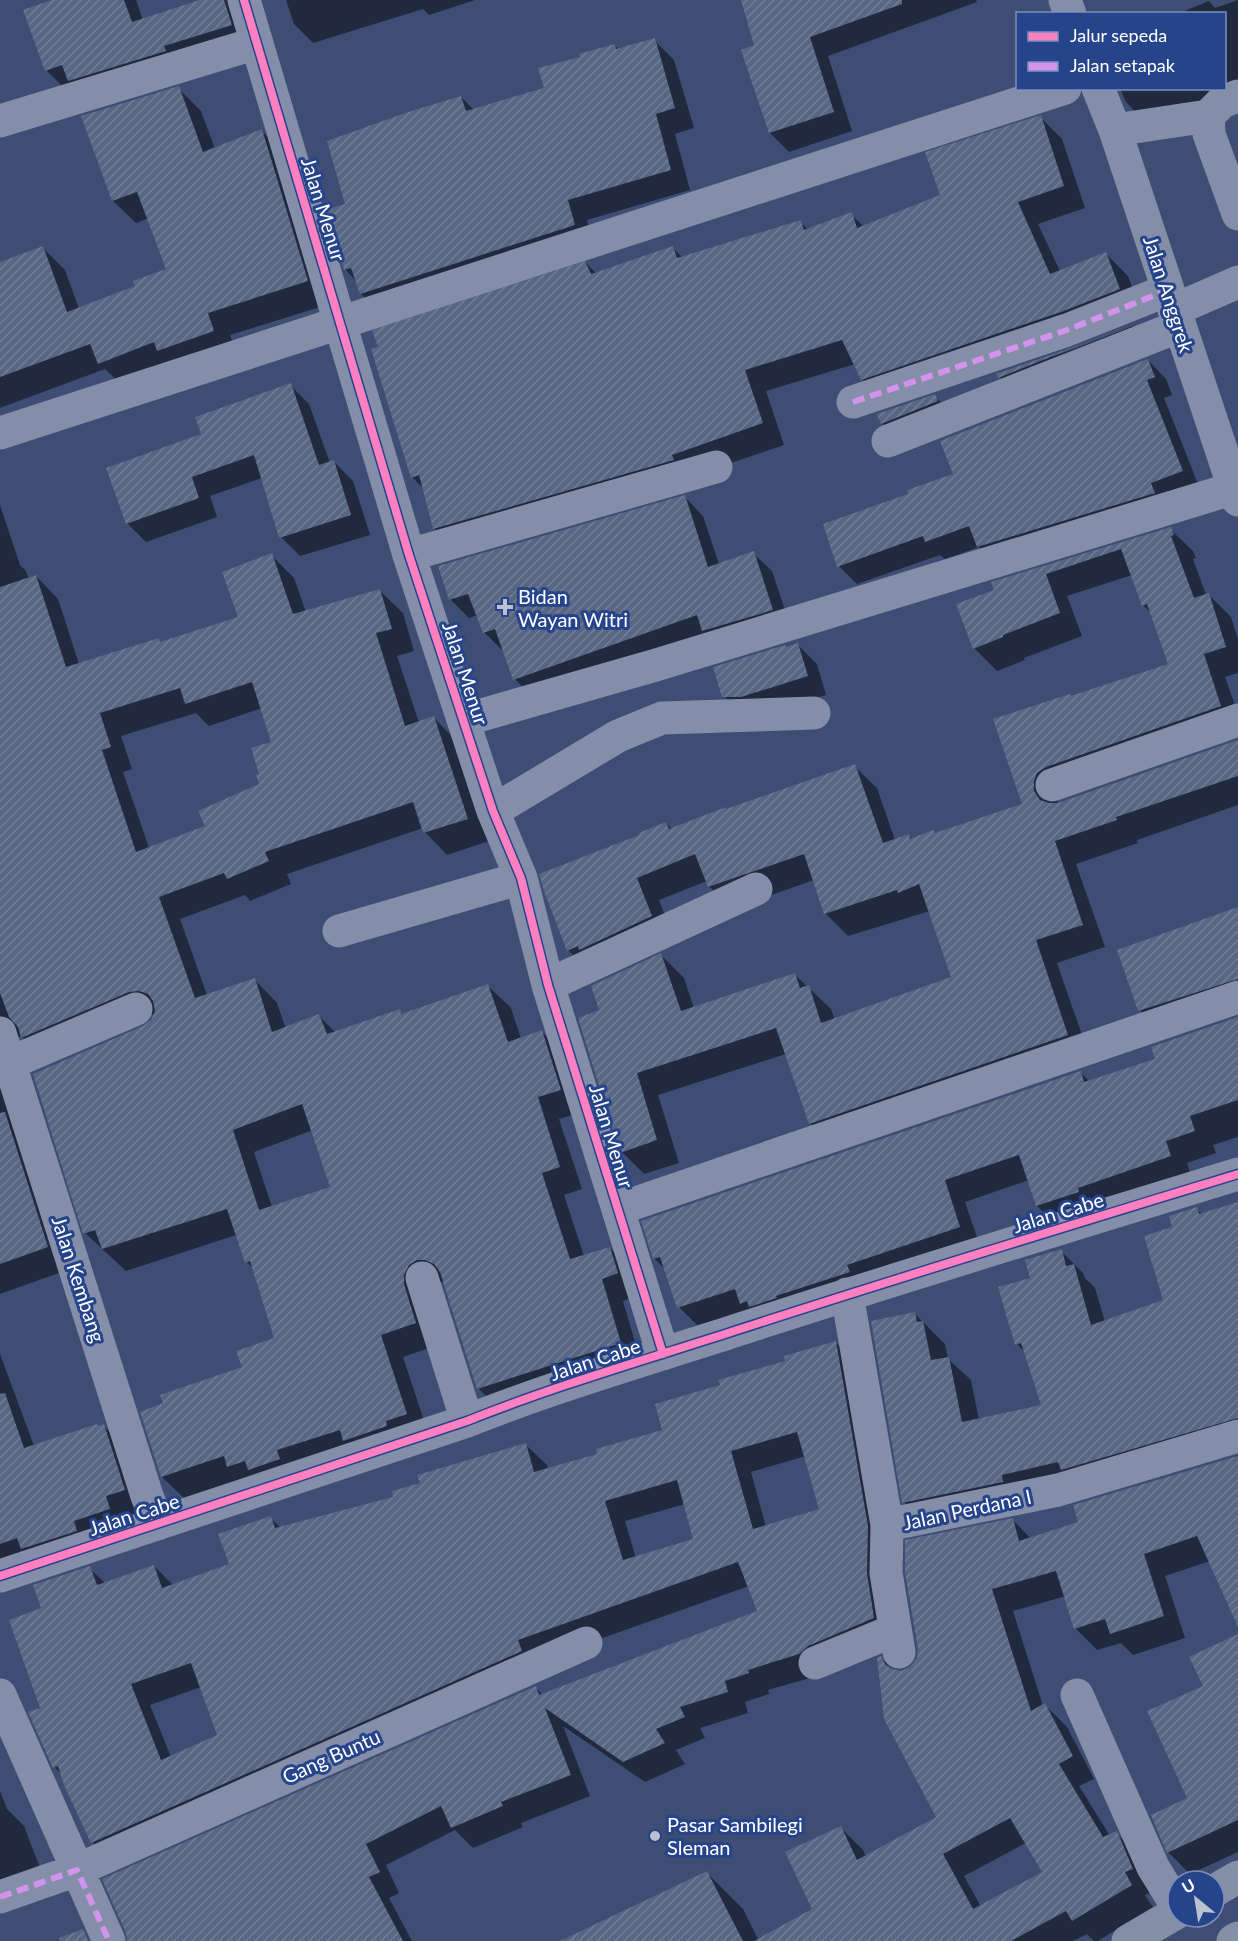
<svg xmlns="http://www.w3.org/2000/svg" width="1238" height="1941" viewBox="0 0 1238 1941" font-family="Lato,sans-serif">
  <defs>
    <pattern id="building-hatch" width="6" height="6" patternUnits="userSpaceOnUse" patternTransform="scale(1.5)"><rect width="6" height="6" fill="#586684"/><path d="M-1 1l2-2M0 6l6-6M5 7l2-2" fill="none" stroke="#717d96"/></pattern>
  </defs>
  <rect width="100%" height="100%" fill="#3d4d74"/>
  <path fill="#0007" fill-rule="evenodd" d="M56 0H136L143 20 205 0H226L240 14 250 44 65 89 46 70Z
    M286 0H475L429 15 423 9 313 43 294 24Z
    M742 0H976L977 2 828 56 852 131 789 152 770 133 756 46Z
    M1238 0V92L1149 126 1126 102 1120 88H1224V14H1177L1209 1 1215 8Z
    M654 40 674 60 694 128 675 134 690 190 587 220 594 245 382 314 361 294 357 282 345 269 347 205 461 97 474 110 545 89 615 45 619 50Z
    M178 88 201 111 215 149 262 131 284 154 330 304 230 335 236 353 122 385 105 369 0 408V263L43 248 65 270 79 309 136 287 168 270 149 218 136 223 113 201Z
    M1040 117 1062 139 1085 208 1038 224 1060 271 1106 254 1128 276 1141 311 884 401 862 379 855 364 766 391 784 445 693 476 456 550 434 528 424 489 412 477 585 262 596 273 673 248 683 258 801 222 808 230 851 214 864 227 942 196Z
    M1133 326 1150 344 1018 396 998 375 1074 349Z
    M1148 360 1166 379 1172 395 1164 398 1200 489 997 565 979 547 945 559 940 555 857 584 839 566 910 495 955 475Z
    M290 385 309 404 330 463 334 462 353 481 370 535 300 556 281 537 262 478 210 496 217 517 146 542 127 523Z
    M934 396 944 405 891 432 882 423Z
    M685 497 703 516 719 564 753 553 772 571 791 628 533 698 515 679 504 650 503 651 484 632 478 615 469 618 450 599Z
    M0 505 20 565 26 571 29 579 36 576 58 599 79 664 158 639 162 643 240 618 271 555 294 578 306 612 380 591 403 613 414 651 397 656 419 723 434 718 456 740 489 841 447 855 425 832 423 828 287 874 291 884 250 901 245 895 180 919 207 995 255 980 277 1003 286 1029 319 1016 336 1033 399 1011 403 1015 488 986 511 1008 521 1039 542 1032 564 1054 582 1112 559 1119 582 1189 564 1195 584 1256 610 1248 632 1271 640 1295 623 1301 642 1366 501 1411 478 1388 444 1282H440L438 1345 403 1357 429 1436 185 1499 162 1477 142 1412 244 1368 276 1339 255 1270 247 1262 236 1235 126 1271 85 1233 145 1027 153 1021 156 1013 45 1059 22 1037H18L70 1269 0 1294ZM262 708 273 743 261 775V785L207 827 149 848 123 772 132 769 121 736 196 713 209 726ZM313 1130 332 1188 272 1207 254 1152Z
    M1170 529 1193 551 1196 558 1193 559 1206 595 1208 594 1231 617 1238 639V673L1225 677 1238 714 1061 795 1056 804 1238 741V805L1137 840 1138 843 1076 864 1105 947 1057 963 1090 1058 833 1146 810 1123 786 1054 658 1095 679 1163 644 1174 622 1152 601 1011 661 955 684 978 694 1008 795 975 831 1009 835 1020 953 978 930 911 848 936 825 913 814 880 731 909 709 886 707 881 659 900 674 939 590 973 568 950 641 836 666 823 672 829 854 766 877 788 895 840 909 836 913 840 936 834 1023 805 995 720 1072 698 1170 665 1152 614 1143 605 1132 575 1067 596 1082 636 1024 658 1025 660 997 671 974 648 958 605Z
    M798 645 817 664 826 695 761 715 743 716 724 696 786 649Z
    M1238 909V1006L1161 1032 1140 1010Z
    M1238 1018V1137L1213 1145 1216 1153 1187 1163 1192 1178 1059 1227 1037 1206 1029 1180 965 1202 981 1249 700 1328 679 1307 666 1270 655 1259 643 1222 1080 1072 1090 1082 1157 1059Z
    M1238 1203V1445L926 1524 904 1502 914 1313 945 1344 948 1359 971 1380 979 1420 1043 1406 1026 1353 1017 1344 1032 1279 1061 1251 1083 1273 1085 1278 1095 1288 1105 1322 1165 1301 1174 1228 1196 1209 1202 1214Z
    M836 1343 857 1364 895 1639 820 1675 768 1690 769 1694 745 1702 748 1713 700 1728 705 1738 676 1750 685 1764 645 1782 563 1726 590 1796 521 1823 523 1827 473 1848 455 1830 386 1865 399 1893 389 1898 412 1941H129L128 1933 536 1688 543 1695 758 1612 749 1586 538 1661 113 1863 92 1842 63 1775 54 1767 42 1709 43 1609 89 1568 105 1583 154 1566 173 1585 231 1565 270 1518 281 1528 395 1499 421 1484 526 1445 547 1465 548 1469 599 1455 664 1431 722 1386ZM806 1456 821 1510 766 1527 751 1472ZM685 1504 695 1540 636 1558 625 1521ZM201 1687 218 1736 171 1757 150 1705Z
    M0 1354 34 1446 104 1426 126 1448 147 1512 0 1573Z
    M1238 1457V1623L1210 1561 1165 1576 1185 1638 1133 1655 1121 1643 1097 1650 1075 1628 1066 1596 1013 1611 1043 1706 1045 1705 1067 1727 1094 1779 1079 1786 1110 1836 1116 1833 1138 1855 1154 1891 1145 1895 1153 1907 1098 1941H1094L1087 1934 1073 1941H770L813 1910 841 1828 863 1850 866 1857 938 1818 881 1658 894 1671 902 1672 911 1668 1013 1520 1031 1539 1080 1523ZM1026 1843 1044 1872 981 1907 964 1876Z
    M1238 1636V1852L1190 1874 1168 1852 1189 1799 1205 1687Z
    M0 1791 7 1809 24 1826 47 1886 0 1909Z
    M707 1873 743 1909 759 1941H564Z"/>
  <path fill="url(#building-hatch)" fill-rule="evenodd" d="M52 0H124L132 22 200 0H224L232 25 164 46 166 51 68 81 62 65 45 71 23 10Z
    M741 0H902V4L810 37 834 112 769 133 741 50 754 45Z
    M655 38 675 108 656 114 671 170 568 200 575 225 360 294 351 268 344 270 326 210 345 204 327 141 408 112 461 96 466 111 544 88 538 68 580 57 579 54 615 44 616 49Z
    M179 86 203 152 262 129 308 281 208 313 214 331 157 351 154 342 98 364 90 344 0 377V262L43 246 67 312 135 286 133 281 166 269 137 192 112 201 81 116Z
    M1041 115 1064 186 1018 202 1050 274 1106 252 1120 289 1061 312 861 380 842 340 745 370 763 423 672 455 674 460 433 529 419 475 411 478 371 349 378 347 372 330 585 261 591 274 673 246 677 258 801 220 804 230 852 212 857 228 940 195 925 152Z
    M1133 324 998 378 996 374 1074 347Z
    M1148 359 1155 377 1147 380 1183 471 1151 483 1155 493 977 547 969 526 925 542 923 536 837 567 823 524 908 494 907 490 953 474 940 441Z
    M291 383 319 465 334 460 351 515 279 538 254 455 192 477 199 498 126 524 106 468 201 434 195 417Z
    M935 394 938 401 881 424 877 414Z
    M685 495 708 567 754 551 773 610 702 631 697 615 513 680 495 629 483 633 468 594 449 600 438 566Z
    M1171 527 1174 535 1171 536 1194 598 1209 593 1226 647 1204 654 1221 706 1046 767 1037 773 1034 781V791L1040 800 1049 803H1058L1238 740V776L1116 817 1117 820 1055 841 1083 925 1036 940 1068 1035 809 1124 776 1028 637 1073 657 1140 620 1153 578 1018 599 1010 591 986 661 953 681 1011 795 973 800 988 809 985 821 1023 951 977 919 884 898 893 897 890 824 914 804 854 708 887 695 854 637 878 652 916 579 950 578 946 567 951 544 891 539 874 639 835V833L666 822 669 829 726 807V809L855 764 883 843 909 834 910 839 933 830 935 833 1022 804 993 719 1070 694 1071 696 1168 664 1147 604 1142 606 1121 549 1046 574 1060 613 1003 635V637L973 649 956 604 994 590 991 582Z
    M272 553 293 614 380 589 392 629 376 633 405 726 434 716 468 819 423 833 413 802 265 852 269 861 227 879 224 873 159 897 195 998 255 978 272 1032 319 1014 327 1034 400 1009 401 1014 488 984 508 1042 542 1030 561 1090 538 1097 560 1167 542 1173 570 1259 610 1247 618 1273 602 1279 621 1343 477 1389 440 1272 434 1264 425 1260H417L409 1265 404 1275V1284L416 1323 381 1335 407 1414 386 1421 387 1426 343 1441 340 1430 277 1450 280 1459 248 1470 245 1461 227 1467 224 1456 161 1477 140 1412 163 1403 160 1395 242 1367 236 1351 274 1338 250 1261 245 1263 227 1209 102 1249 95 1230 83 1234 33 1074 143 1026 151 1020 155 1011 153 1001 148 994 139 991 129 992 21 1038 18 1027 9 1017 0 993V587L36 575 66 667 159 638 160 642 238 617 222 572ZM252 682 271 742 251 748 259 774 256 775 259 784 198 811 205 826 136 852 102 750 111 747 100 713 180 688 185 704ZM302 1104 330 1187 259 1210 233 1130Z
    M798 643 808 676 741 697H722L713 667 785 645 786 647Z
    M1238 907V979L1138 1011 1117 950Z
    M1238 1017V1100L1190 1116 1195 1131 1166 1141 1171 1156 1078 1188 1079 1192 1036 1206 1019 1155 945 1180 960 1227 847 1265 850 1272 776 1296 777 1298 749 1307 747 1301 740 1304 735 1289 677 1308 660 1257 653 1259 641 1221 1081 1071 1084 1082 1155 1059 1151 1047Z
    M5 1112 48 1247 0 1264V1113Z
    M1238 1202V1418L1061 1470 1058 1462 1002 1475 1003 1482 902 1503 871 1321 915 1312 917 1322 923 1321 931 1360 949 1357 962 1422 1041 1405 1021 1343 1015 1345 998 1287 1030 1278 1025 1260 1062 1249 1066 1266 1074 1264 1091 1325 1163 1300 1144 1236 1172 1227 1169 1216 1197 1207 1199 1214Z
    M836 1341 868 1526 867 1573 874 1618 808 1646 799 1654 748 1670 749 1673 725 1681 728 1692 680 1707 685 1717 656 1729 665 1743 623 1762 545 1708 571 1775 501 1802 503 1806 451 1828 441 1806 366 1844 380 1872 369 1877 403 1941H127L126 1933 102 1879 536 1686 539 1695 757 1611 738 1562 518 1640 522 1651 91 1843 64 1785 58 1766 53 1768 28 1712 40 1708 9 1620 41 1608 33 1585 90 1566 97 1585 154 1565 162 1588 229 1564 218 1534 271 1516 275 1528 393 1497 392 1491 420 1483 417 1475 526 1443 534 1472 597 1454 596 1449 662 1430 655 1404 720 1385 718 1380 785 1361 784 1356ZM797 1432 819 1509 753 1529 731 1451ZM677 1480 693 1539 623 1560 605 1501ZM191 1663 217 1735 161 1760 131 1684Z
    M5 1393 24 1448 97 1424 98 1426 104 1424 125 1490 106 1496 110 1509 74 1521 77 1531 21 1549 17 1538 0 1544V1394Z
    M1238 1456V1627L1197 1536 1144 1554 1164 1616 1110 1634 1105 1619 1074 1629 1056 1571 992 1589 1031 1711 1045 1703 1073 1756 1059 1764 1103 1837 1117 1831 1133 1869 1125 1872 1132 1885 1072 1921 1066 1911 1011 1941H754L812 1909 785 1852 841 1826 857 1860 936 1817 884 1719 877 1658 881 1656 885 1664 892 1669 901 1671 910 1667 917 1658 918 1649 905 1572V1540L1013 1518 1019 1541 1078 1522 1073 1505ZM1010 1818 1042 1872 973 1909 943 1854Z
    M1238 1634V1820L1167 1853 1151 1815 1187 1798 1147 1711 1203 1686 1189 1657Z
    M707 1871 743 1941H560Z
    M83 1929 88 1941H60L59 1938Z"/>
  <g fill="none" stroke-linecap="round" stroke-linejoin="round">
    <path stroke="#848ea8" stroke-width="33" d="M244 0 409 555 493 811 521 878 548 985 663 1354
      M1065 0 1070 14
      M1098 88 1115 130 1238 500
      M1238 96 1222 102 1208 116 1209 134 1238 214
      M0 121 257 43
      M1115 130 1208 116
      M1174 310 1238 282
      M853 402 1067 330 1168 290
      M0 433C354 315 709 200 1065 88
      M888 441 1180 326
      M409 555 716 467
      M464 720 656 665 1238 487
      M1052 785 1238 720
      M493 811 618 736 662 718 814 713
      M339 931 521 878
      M548 985 756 889
      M0 1033 147 1496 158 1524
      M10 1063 136 1009
      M618 1209 1238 997
      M422 1278 467 1421
      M847 1294 887 1525 886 1573 899 1652
      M887 1525 1058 1490 1238 1436
      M0 1576 467 1421C552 1387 641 1361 728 1333 897 1278 1068 1226 1238 1174
      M815 1663 895 1630
      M0 1695 109 1941
      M1077 1695 1153 1867 1178 1908
      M0 1897 77 1870 586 1643"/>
    <path stroke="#848ea7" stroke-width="33" d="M1214 1891 1238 1877
      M1128 1941 1178 1912
      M1233 1941 1238 1938"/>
    <path stroke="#d193ec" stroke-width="6" stroke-dasharray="12 6" stroke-linecap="butt" d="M853 402 1067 330 1168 290
      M0 1897 77 1870 109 1941"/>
    <defs>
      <path id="cycleway" d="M244 0 409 555 493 811 521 878 548 985 663 1354
        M0 1576 467 1421C552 1387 641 1361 728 1333 897 1278 1068 1226 1238 1174"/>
    </defs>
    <use href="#cycleway" stroke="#26448b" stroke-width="11"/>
    <use href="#cycleway" stroke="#ff80c0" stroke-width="8"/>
  </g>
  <g fill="#bbc1ce" stroke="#26448b" stroke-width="2">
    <path d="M502 598h6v6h6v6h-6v6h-6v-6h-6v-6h6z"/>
    <circle cx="655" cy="1836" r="6"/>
  </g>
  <g text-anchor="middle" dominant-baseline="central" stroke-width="6" stroke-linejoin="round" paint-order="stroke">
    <g font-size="20" fill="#fff" stroke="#26448b">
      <text transform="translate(324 209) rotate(73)">Jalan Menur</text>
      <text transform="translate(1169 294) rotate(72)">Jalan Anggrek</text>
      <text transform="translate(466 673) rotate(72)">Jalan Menur</text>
      <text transform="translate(612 1136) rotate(73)">Jalan Menur</text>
      <text transform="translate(1058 1212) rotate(-17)">Jalan Cabe</text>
      <text transform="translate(79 1279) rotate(72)">Jalan Kembang</text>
      <text transform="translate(595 1359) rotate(-18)">Jalan Cabe</text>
      <text transform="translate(967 1509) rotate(-12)">Jalan Perdana I</text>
      <text transform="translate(134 1514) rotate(-18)">Jalan Cabe</text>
      <text transform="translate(331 1756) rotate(-24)">Gang Buntu</text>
    </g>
    <g font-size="20" fill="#fff" stroke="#26448b" text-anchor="start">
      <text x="518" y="596">Bidan<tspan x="518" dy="23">Wayan Witri</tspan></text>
      <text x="667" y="1824">Pasar Sambilegi<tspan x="667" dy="23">Sleman</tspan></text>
    </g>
  </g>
  <rect x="1016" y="12" width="210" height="78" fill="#26448b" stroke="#7d8fb9" stroke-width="1.5"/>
  <rect x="1028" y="32" width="30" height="9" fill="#ff80c0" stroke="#7d8fb9" stroke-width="1.5"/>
  <text x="1070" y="42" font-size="18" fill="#ffffff">Jalur sepeda</text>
  <rect x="1028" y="62" width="30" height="9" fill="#d193ec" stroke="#7d8fb9" stroke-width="1.5"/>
  <text x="1070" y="72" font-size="18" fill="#ffffff">Jalan setapak</text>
  <g transform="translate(1196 1899) rotate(330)"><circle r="28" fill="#26448b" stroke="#7d8fb9" stroke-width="1.5"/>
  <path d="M0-4.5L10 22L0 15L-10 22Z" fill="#bbc1ce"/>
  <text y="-9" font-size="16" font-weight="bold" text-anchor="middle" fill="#ffffff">U</text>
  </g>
</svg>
